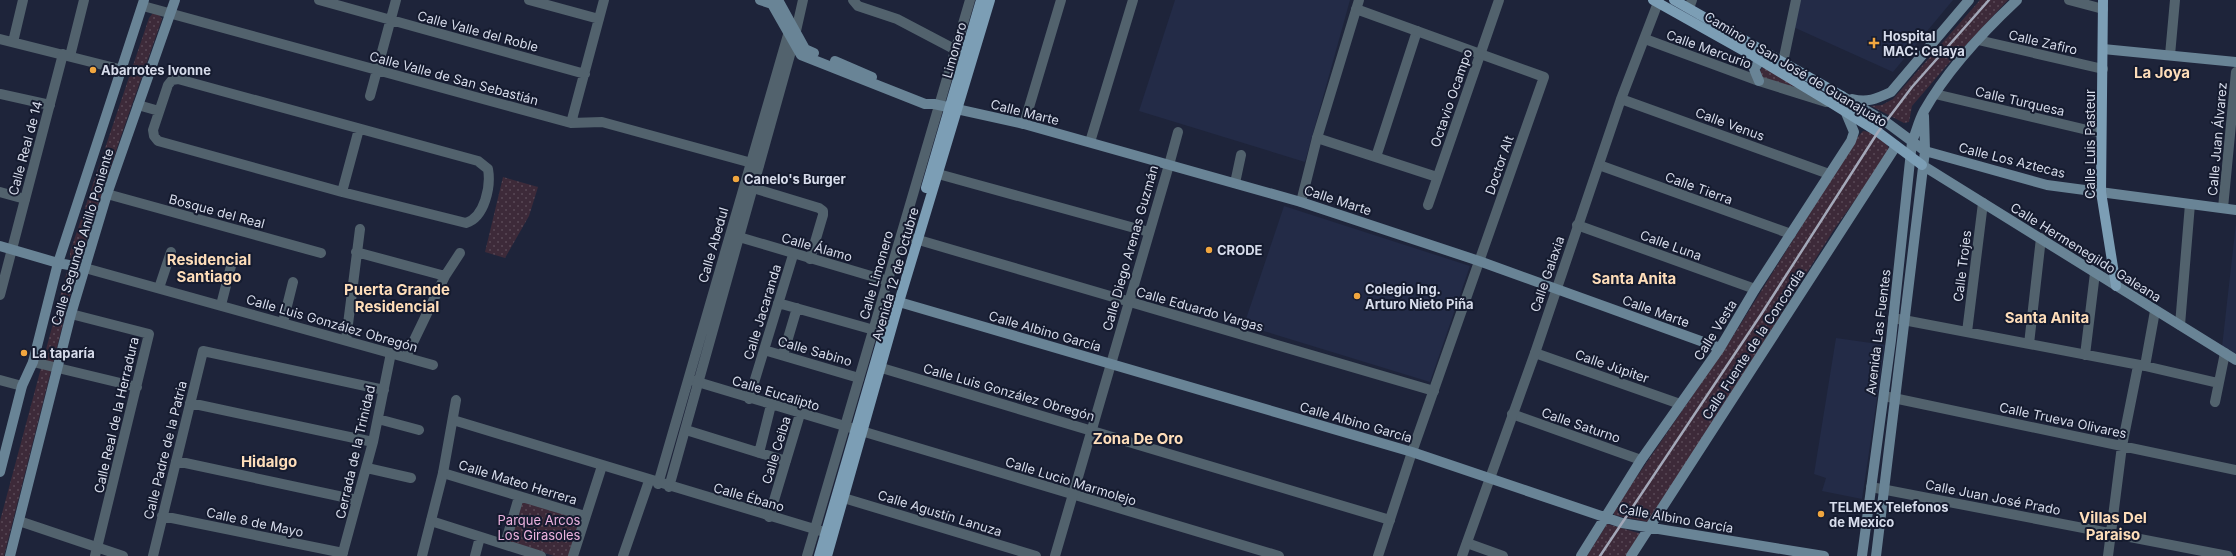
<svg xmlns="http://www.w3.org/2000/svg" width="2236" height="556" viewBox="0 0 2236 556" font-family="Inter,sans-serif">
  <defs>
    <pattern id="park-dots" width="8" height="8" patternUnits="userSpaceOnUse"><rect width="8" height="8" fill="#3d2a39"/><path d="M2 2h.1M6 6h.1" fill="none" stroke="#584856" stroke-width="1.8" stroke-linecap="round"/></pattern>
  </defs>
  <rect width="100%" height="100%" fill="#1e243a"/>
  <path fill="#232b47" d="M1175 0H1350L1305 162 1139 111Z
    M1797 0H1953L1893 72 1791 26Z
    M1284 206 1470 266 1430 382 1244 325Z
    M2236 223V354L2222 347Z
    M1836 338 1885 345 1862 499 1822 491 1826 478 1814 474Z"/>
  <path fill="url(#park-dots)" d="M1980 0H2008L1949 63 1912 106 1909 122 1904 123 1871 106 1882 105 1893 99Z
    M153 13 159 14 162 19 120 139 82 254 79 260 70 258V252L149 18Z
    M1765 66 1804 91 1763 79 1760 70Z
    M1863 131C1873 132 1887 141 1890 151L1833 231 1746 370 1648 522 1614 515V510L1730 341 1856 139Z
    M503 177 538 187 529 216 505 258 485 252Z
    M67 271H71L74 275V280L4 556H0V521Z
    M520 498 584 518 571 556H554L508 541Z
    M1607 524 1642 534 1627 556H1587Z"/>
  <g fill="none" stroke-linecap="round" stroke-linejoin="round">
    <path stroke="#52626d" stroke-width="10" d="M319 0 585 74
      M529 0 599 19
      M853 0 858 6 897 19 956 50
      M2069 0 2103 9
      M143 6 571 123 602 122 759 165
      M1689 8 1692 0
      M796 31 803 0
      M0 39 123 70
      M1645 39 1759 81 1826 102
      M1978 40 2103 69
      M13 42 23 0
      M2170 55 2175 0
      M1783 62 1796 0
      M178 79 478 161 488 169C491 186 485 217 466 223L342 192 158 141 154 136 153 130 168 85 172 80Z
      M0 94 50 105
      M1935 94 2100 133
      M370 96 396 0
      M138 105 159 111
      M571 123 604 0
      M1024 124 1061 0
      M1317 138 1437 177
      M1090 142 1133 0
      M1376 157 1417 31
      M1169 165 1178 132
      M1599 165 1791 234
      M931 172 1149 232
      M1235 183 1241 155
      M753 188 819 208 823 211V215L810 259
      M0 192 25 199
      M342 192 359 129
      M107 194 321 253
      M1428 205 1499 0
      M2223 208 2236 72
      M1577 225 1755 289
      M912 238 1434 391
      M356 252 445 276
      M159 288 171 252
      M778 303 874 330
      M221 305 231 266
      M71 314 149 334 95 556
      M1893 318 2145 366 2218 383
      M283 322 293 282
      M2180 325 2190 204
      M1967 332 1983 203
      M346 340 360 229
      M2029 344 2041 238
      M764 350 859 378
      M1535 353 1680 404
      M783 355 797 308
      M2085 355 2095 273
      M406 357 445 276 460 253
      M33 362 137 387
      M875 366 1390 520
      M2145 366 2155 311
      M0 380 22 386
      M691 380 1279 556
      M1884 396 2236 470
      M749 399 793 255
      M2215 402 2225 353
      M190 403 373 442
      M1512 414 1641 460
      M378 419 419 430
      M686 430 786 461
      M759 453 771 405
      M176 461 357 500
      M367 468 411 478
      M443 473 585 516
      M1871 487 2228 556
      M837 496 1036 556
      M162 516 343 553
      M769 517 800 414
      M431 521 541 556
      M1467 543 1503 556
      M505 544 519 497
      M153 556 203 351 384 390
      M342 556 373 442 391 353
      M475 556 480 537
      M573 556 602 466
      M623 556 649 481
      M2108 556 2122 446 2138 366"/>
    <path stroke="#52626d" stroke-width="10" d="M1356 9 1544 77 1412 452 1378 556
      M70 56 84 0
      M1621 99 1829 174
      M1301 202 1317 138 1359 0
      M739 237 888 281
      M85 268 433 365
      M0 295 63 54
      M453 420 821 531
      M658 484 790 28
      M669 487 795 37
      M19 521 123 556
      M422 556 443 473 456 400
      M807 556 970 0
      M1055 556 1169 165
      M1462 556 1535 353 1621 99 1659 0"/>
    <path stroke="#698496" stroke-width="10" d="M760 0 772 4 801 55 925 104H934L1024 124 1301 202 1479 261 1720 348
      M778 0 805 49 814 53
      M2103 49 2236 62
      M835 61 872 77
      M1759 81 1754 69 1765 54
      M1842 96 1886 122 1925 151 2047 185 2236 210
      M1852 99C1867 103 1876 99 1891 92L1969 0
      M1922 165 2236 360
      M0 246 58 263 85 268
      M899 302 1412 452 1622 523 1824 556
      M0 472 22 386 33 362 58 263 144 0
      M10 556 71 314 107 194 175 0
      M1581 556 1641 460 1720 348 1755 289 1851 141 1854 132 1846 113
      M1631 556 1896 146
      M1862 556 1891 340 1912 142C1916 132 1919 120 1924 111 1946 72 1985 30 2017 0
      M1876 556 1925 151 1924 116"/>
    <path stroke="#7c9eb5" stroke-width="10" d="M1653 0 1760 60 1833 104 1878 132 1922 165
      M1674 0 1842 96
      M2103 0 2101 192 2116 286
      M926 188 981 0
      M819 556 887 322
      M827 556 899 302 990 0"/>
    <path stroke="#a3a8b9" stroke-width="2.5" d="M1600 556 1760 316 1878 132 1912 87 1989 0"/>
  </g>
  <g fill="#f1a63f" stroke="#151b2f" stroke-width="1.5">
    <path d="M1872 37h4v4h4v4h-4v4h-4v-4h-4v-4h4z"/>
    <circle cx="93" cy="70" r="4"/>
    <circle cx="736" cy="179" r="4"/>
    <circle cx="1209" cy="250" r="4"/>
    <circle cx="1357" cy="296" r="4"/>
    <circle cx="24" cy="353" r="4"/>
    <circle cx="1821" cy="514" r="4"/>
  </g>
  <g text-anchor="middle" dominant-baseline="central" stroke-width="4" stroke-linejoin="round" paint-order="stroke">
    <g font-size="13" fill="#d7dceb" stroke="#151b2f">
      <text transform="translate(478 31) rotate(15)">Calle Valle del Roble</text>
      <text transform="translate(2043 42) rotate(13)">Calle Zafiro</text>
      <text transform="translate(1709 49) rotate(20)">Calle Mercurio</text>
      <text transform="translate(954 50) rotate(-74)">Limonero</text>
      <text transform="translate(1796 69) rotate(31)">Camino a San José de Guanajuato</text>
      <text transform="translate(454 78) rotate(15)">Calle Valle de San Sebastián</text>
      <text transform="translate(1451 98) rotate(-71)">Octavio Ocampo</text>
      <text transform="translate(2020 101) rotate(13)">Calle Turquesa</text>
      <text transform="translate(1025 112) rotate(14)">Calle Marte</text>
      <text transform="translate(1730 124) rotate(20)">Calle Venus</text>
      <text transform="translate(2217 139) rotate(-85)">Calle Juan Álvarez</text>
      <text transform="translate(2090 144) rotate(-90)">Calle Luis Pasteur</text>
      <text transform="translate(25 148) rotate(-75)">Calle Real de 14</text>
      <text transform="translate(2012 160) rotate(14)">Calle Los Aztecas</text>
      <text transform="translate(1499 165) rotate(-71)">Doctor Alt</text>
      <text transform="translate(1699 188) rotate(20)">Calle Tierra</text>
      <text transform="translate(1338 200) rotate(18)">Calle Marte</text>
      <text transform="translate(217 211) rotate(15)">Bosque del Real</text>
      <text transform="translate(82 237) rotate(-73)">Calle Segundo Anillo Poniente</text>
      <text transform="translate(713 245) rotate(-74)">Calle Abedul</text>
      <text transform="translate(1671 245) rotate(20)">Calle Luna</text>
      <text transform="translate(817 247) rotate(16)">Calle Álamo</text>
      <text transform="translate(1130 248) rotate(-74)">Calle Diego Arenas Guzmán</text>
      <text transform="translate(2086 252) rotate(32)">Calle Hermenegildo Galeana</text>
      <text transform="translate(1962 266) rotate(-83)">Calle Trojes</text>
      <text transform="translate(895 274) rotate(-74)">Avenida 12 de Octubre</text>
      <text transform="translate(1547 274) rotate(-71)">Calle Galaxia</text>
      <text transform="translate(876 275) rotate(-74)">Calle Limonero</text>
      <text transform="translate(1200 309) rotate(16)">Calle Eduardo Vargas</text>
      <text transform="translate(1656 311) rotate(20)">Calle Marte</text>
      <text transform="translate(762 312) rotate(-73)">Calle Jacaranda</text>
      <text transform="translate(332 323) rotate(16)">Calle Luis González Obregón</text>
      <text transform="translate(1715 330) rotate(-58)">Calle Vesta</text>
      <text transform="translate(1045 331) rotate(16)">Calle Albino García</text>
      <text transform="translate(1878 332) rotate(-83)">Avenida Las Fuentes</text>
      <text transform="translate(1753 344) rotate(-57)">Calle Fuente de la Concordia</text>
      <text transform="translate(815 351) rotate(16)">Calle Sabino</text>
      <text transform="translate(1612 366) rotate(19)">Calle Júpiter</text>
      <text transform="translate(1009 392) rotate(16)">Calle Luis González Obregón</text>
      <text transform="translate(776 393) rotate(17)">Calle Eucalipto</text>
      <text transform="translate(116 415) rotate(-77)">Calle Real de la Herradura</text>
      <text transform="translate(2063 420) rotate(12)">Calle Trueva Olivares</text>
      <text transform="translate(1356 422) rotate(16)">Calle Albino García</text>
      <text transform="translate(1581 425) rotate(19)">Calle Saturno</text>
      <text transform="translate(165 450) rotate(-76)">Calle Padre de la Patria</text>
      <text transform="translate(776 450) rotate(-73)">Calle Ceiba</text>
      <text transform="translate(355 452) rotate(-77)">Cerrada de la Trinidad</text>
      <text transform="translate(1071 481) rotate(17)">Calle Lucio Marmolejo</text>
      <text transform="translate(518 482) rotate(17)">Calle Mateo Herrera</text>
      <text transform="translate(749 497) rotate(16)">Calle Ébano</text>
      <text transform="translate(1993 497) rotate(11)">Calle Juan José Prado</text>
      <text transform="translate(940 513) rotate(17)">Calle Agustín Lanuza</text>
      <text transform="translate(1676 518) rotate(10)">Calle Albino García</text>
      <text transform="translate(255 522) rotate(12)">Calle 8 de Mayo</text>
    </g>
    <g font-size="13" font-weight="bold" fill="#d7dceb" stroke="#151b2f" text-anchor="start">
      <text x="1883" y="36">Hospital<tspan x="1883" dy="15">MAC: Celaya</tspan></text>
      <text x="101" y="70">Abarrotes Ivonne</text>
      <text x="744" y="179">Canelo's Burger</text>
      <text x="1217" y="250">CRODE</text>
      <text x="1365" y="289">Colegio Ing.<tspan x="1365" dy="15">Arturo Nieto Piña</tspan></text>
      <text x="32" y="353">La taparía</text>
      <text x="1829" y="507">TELMEX Telefonos<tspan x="1829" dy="15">de Mexico</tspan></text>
    </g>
    <g font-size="13" fill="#edb2df" stroke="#151b2f">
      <text x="539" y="520">Parque Arcos<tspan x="539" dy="15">Los Girasoles</tspan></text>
    </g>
    <g font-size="15" font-weight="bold" fill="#feddb9" stroke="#151b2f">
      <text x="2162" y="72">La Joya</text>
      <text x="209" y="259">Residencial<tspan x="209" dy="17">Santiago</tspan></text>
      <text x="1634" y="278">Santa Anita</text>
      <text x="397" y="289">Puerta Grande<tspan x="397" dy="17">Residencial</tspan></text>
      <text x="2047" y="317">Santa Anita</text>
      <text x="1138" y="438">Zona De Oro</text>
      <text x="269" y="461">Hidalgo</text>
      <text x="2113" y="517">Villas Del<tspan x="2113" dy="17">Paraiso</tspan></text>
    </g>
  </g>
</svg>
